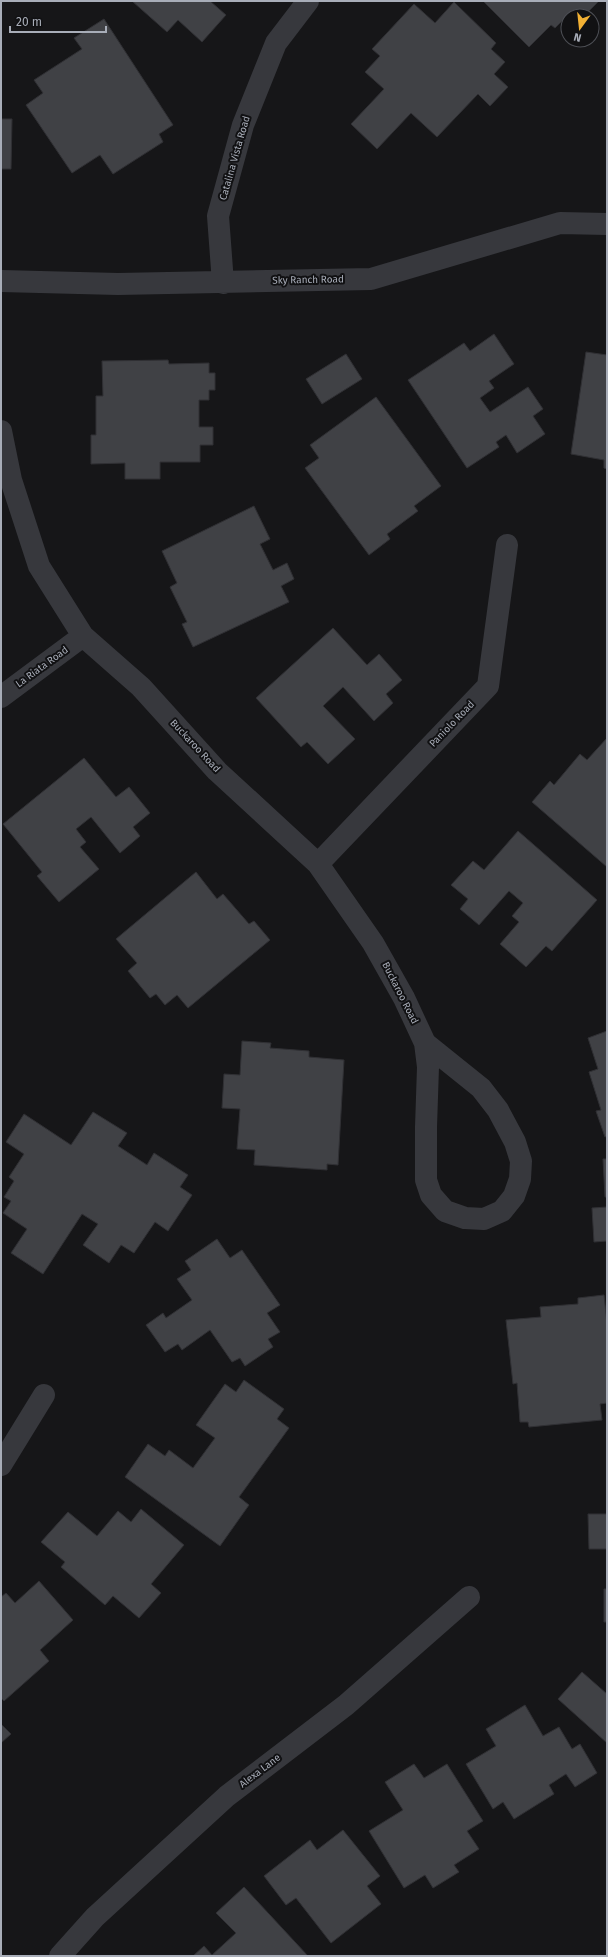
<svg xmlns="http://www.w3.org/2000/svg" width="608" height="1957" viewBox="0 0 608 1957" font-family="'Fira Sans',sans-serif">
  <rect width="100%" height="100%" fill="#161618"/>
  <path fill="#404145" stroke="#303034" d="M132 1H210L226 15 202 42 178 20 167 32Z
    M483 1H599L584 16H568V20L565 18 555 28 551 25 529 47Z
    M454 2 496 43 491 49 505 62 494 74 508 87 490 106 478 94 437 137 411 113 377 149 351 124 384 89 365 72 380 56 372 49 414 4 435 23Z
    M104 19 173 125 159 134 163 142 113 174 100 155 72 173 26 105 43 93 34 80 82 49 74 38Z
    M1 119H12L11 169H1Z
    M494 334 514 364 489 381 494 388 480 398 490 412 528 387 543 409 533 416 545 434 517 453 506 435 496 442 499 447 467 468 408 380 464 343 470 351Z
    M586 352 607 355V469L604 468V460L571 454Z
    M346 354 362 379 322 404 306 379Z
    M168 360 169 364 209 363V373H215V390H209V400H199V427H213V445H200V462H160V479H125V463L91 464V435H96V396H103L102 361Z
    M376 397 441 486 414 506 418 511 387 534 390 539 369 555 305 468 319 458 310 445Z
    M254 506 270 539 260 544 273 570 287 563 294 579 281 586 289 602 193 647 182 624 187 622 170 587 177 583 162 551Z
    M333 628 367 665 379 654 402 680 386 694 393 703 374 721 343 687 323 706 355 739 328 764 307 742 301 747 256 698Z
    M607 738V867L532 802 550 781 554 785 580 754 587 760Z
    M84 758 116 797 129 787 150 813 133 827 140 836 120 853 91 817 76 829 86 842 80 847 99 869 59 902 37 876 42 872 3 824Z
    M518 831 597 900 552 951 546 946 526 967 500 944 519 922 512 916 523 903 509 891 479 925 460 909 468 899 451 885 473 861 484 870Z
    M196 872 217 899 223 894 249 924 254 921 270 940 188 1008 177 995 165 1005 156 994 150 998 128 971 137 963 116 939Z
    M607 1031V1136L605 1137 596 1111 601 1110 589 1072 598 1069 588 1038Z
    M242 1041 271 1043 270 1048 309 1051V1057L344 1060 338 1165 327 1164V1170L254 1165 255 1150 237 1149 240 1109 222 1108 224 1074 240 1075Z
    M93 1112 127 1133 118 1146 147 1165 154 1153 188 1175 180 1187 192 1195 168 1231 155 1222 134 1253 121 1245 109 1263 83 1245 98 1224 82 1214 43 1274 11 1253 27 1229 3 1213 11 1201 4 1197 14 1181 9 1177 24 1154 6 1142 24 1114 71 1145Z
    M603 1159H607V1197H605Z
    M607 1207V1241L594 1242 592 1208Z
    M217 1239 230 1258 242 1250 280 1305 267 1313 280 1332 268 1339 273 1347 245 1366 240 1358 232 1362 210 1330 182 1350 178 1344 165 1352 146 1325 163 1313 166 1318 192 1300 177 1279 191 1270 185 1261Z
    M604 1295 607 1324V1403L600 1404 602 1420 529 1427 528 1422H520L517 1383 513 1384 506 1320 541 1317 540 1307 578 1304V1298Z
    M244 1380 284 1409 277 1419 289 1428 239 1497 249 1505 220 1546 125 1477 148 1444 165 1456 169 1450 193 1468 215 1438 196 1425 225 1384 236 1392Z
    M141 1509 184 1545 151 1584 161 1593 139 1618 113 1596 105 1605 61 1567 65 1562 41 1542 68 1512 97 1536 118 1511 131 1522Z
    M588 1514H607V1549H589Z
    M39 1581 73 1620 40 1650 49 1661 4 1701 1 1698V1597L6 1593 15 1603Z
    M604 1589H607V1622H604Z
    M582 1672 607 1694V1743L558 1699Z
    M525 1705 543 1736 559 1727 572 1749 580 1744 597 1773 575 1787 566 1774 549 1785 554 1794 514 1819 503 1802 493 1809 466 1764 496 1746 486 1729Z
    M1 1724 11 1734 1 1743Z
    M414 1764 424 1778 447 1764 483 1821 467 1831 479 1849 454 1865 459 1872 433 1888 425 1875 404 1888 369 1831 403 1810 385 1782Z
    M343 1830 380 1876 367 1886 381 1904 331 1943 296 1898 286 1905 264 1876 310 1840 317 1850Z
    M244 1887 308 1956H193L204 1946 212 1955 236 1933 216 1913Z"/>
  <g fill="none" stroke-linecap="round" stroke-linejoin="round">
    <path stroke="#37383d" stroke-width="22" d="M1 281 118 284 371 279 560 223 607 224
      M223 283 218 216 243 125 276 43 308 1
      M1 431 11 480 39 566 83 636 141 687 217 771 318 864 373 943 404 998 425 1043 428 1067 426 1127V1180L431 1195 445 1211 465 1218 484 1219 502 1211 514 1196 520 1179 521 1161 515 1142 498 1110 481 1088 425 1043
      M1 697 83 636
      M318 864 488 686 507 545
      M1 1465 44 1395
      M60 1956 95 1917 227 1796 346 1705 469 1597"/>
  </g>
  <g text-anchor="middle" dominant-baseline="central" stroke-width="4" stroke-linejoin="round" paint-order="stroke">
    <g font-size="10" fill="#a8adb8" stroke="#111113">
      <text transform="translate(235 158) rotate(-74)">Catalina Vista Road</text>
      <text transform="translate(308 280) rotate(-1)">Sky Ranch Road</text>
      <text transform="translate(42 667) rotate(-36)">La Riata Road</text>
      <text transform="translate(452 724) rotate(-46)">Paniolo Road</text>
      <text transform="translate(195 746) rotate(47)">Buckaroo Road</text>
      <text transform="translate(400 993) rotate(63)">Buckaroo Road</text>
      <text transform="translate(260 1771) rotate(-37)">Alexa Lane</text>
    </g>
  </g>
  <rect width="608" height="1957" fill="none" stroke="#a8adb8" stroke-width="4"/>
  <g transform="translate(580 28) rotate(195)"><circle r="19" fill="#111113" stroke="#4d4f55"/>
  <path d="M0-3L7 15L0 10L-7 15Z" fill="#f2b134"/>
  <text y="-6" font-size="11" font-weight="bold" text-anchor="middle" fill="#a8adb8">N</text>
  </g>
  <path d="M10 26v6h96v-6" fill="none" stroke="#a8adb8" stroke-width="2"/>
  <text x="16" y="26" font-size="12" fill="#a8adb8" stroke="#111113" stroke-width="3" paint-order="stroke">20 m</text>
</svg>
